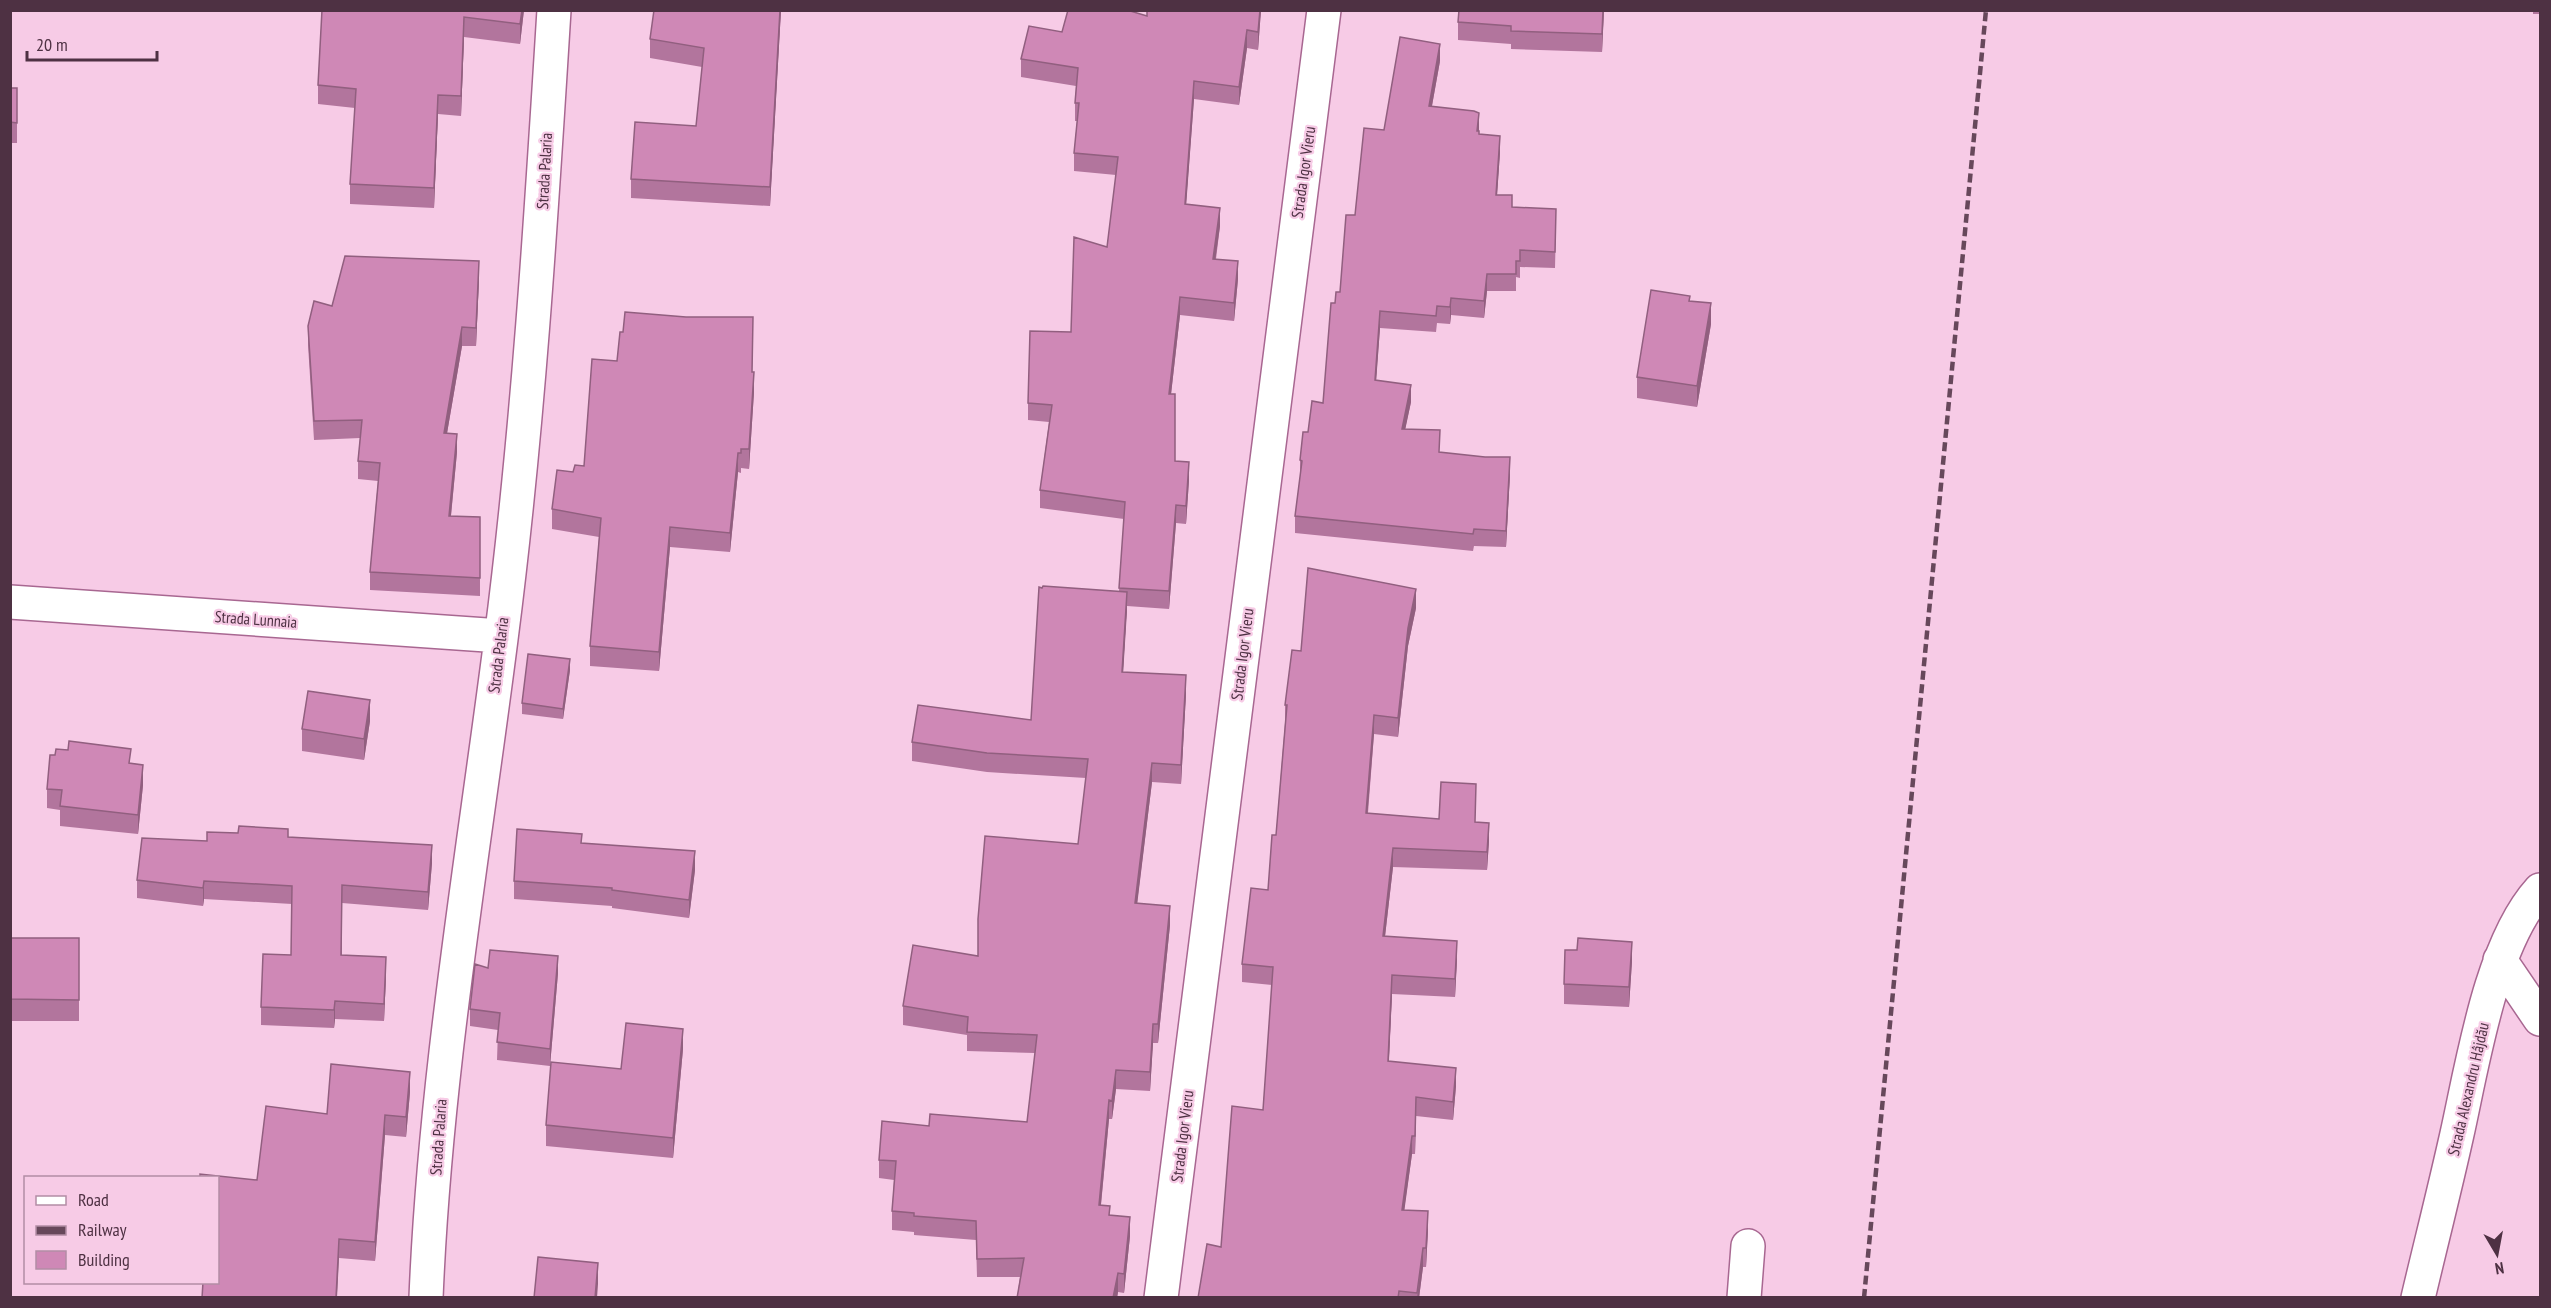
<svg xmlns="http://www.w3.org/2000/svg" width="2551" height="1308" viewBox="0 0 2551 1308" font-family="'PT Sans Narrow',sans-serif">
  <rect width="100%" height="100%" fill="#f7cbe6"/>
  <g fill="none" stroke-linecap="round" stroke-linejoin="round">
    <defs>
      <path id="minor" d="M10 602 501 636
        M2500 960 2540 1019
        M426 1298C435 1076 473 858 501 639 528 430 541 220 554 10
        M1161 1298 1324 10
        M1744 1298 1748 1246
        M2418 1298C2431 1243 2445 1188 2457 1134 2473 1062 2491 944 2540 890"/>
    </defs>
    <use href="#minor" stroke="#a86791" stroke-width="36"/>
    <use href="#minor" stroke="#fff" stroke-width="33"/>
    <path stroke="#67485b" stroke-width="4.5" stroke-dasharray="9 4.5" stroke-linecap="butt" d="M1864 1298 1986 10"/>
  </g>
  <path fill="#b2759d" d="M322 10H524L520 44 464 37 461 116 438 114 434 208 350 204V184L355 108 318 104V85Z
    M781 10 770 206 631 198V179L696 126 702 67 650 58V39Z
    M1261 10 1258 50 1247 48 1239 105 1194 99 1186 204 1220 226 1216 259 1238 279 1234 321 1180 315 1171 394 1175 461 1189 480 1186 524 1176 523 1169 609 1127 606 1123 672 1186 694 1181 784 1152 782 1137 903 1170 925 1158 1043H1153L1150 1091 1116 1089 1112 1119H1109L1101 1205 1130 1236 1124 1293 1118 1292 1117 1298H1017L1020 1277H977L976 1240 914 1235V1232L892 1230V1211L894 1180 879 1178V1160L929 1126 1027 1122 1035 1053 967 1051V1035L903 1025V1006L978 956 1078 844 1086 778 987 772 912 761V742L1031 720 1119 591 1124 519 1040 508V490L1049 422 1028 420V403L1071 332 1107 247 1116 175 1074 171V153L1077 121H1075V103L1076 86 1021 77V59L1062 32 1147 16Z
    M1604 10 1602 52 1511 49V44L1458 40V22Z
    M2533 10H2541V14H2533Z
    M1440 61 1432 106 1479 113V134L1500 152 1497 195 1512 207 1556 225 1555 268 1520 267V278L1516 277V291H1487L1484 318 1451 315 1450 324 1437 323 1436 332 1380 328 1376 380 1411 402 1405 429 1439 452 1510 474 1506 547 1474 546 1473 551 1295 533V516L1300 477V460L1308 432 1323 403 1335 303 1340 292 1355 215 1384 130Z
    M10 88H17V143H10Z
    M479 279 476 346H462L447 433 457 452 451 516 480 517V596L370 590V572L378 481 358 479V461L360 438 314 440 308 345V326L332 306Z
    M1690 301 1711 324 1697 407 1637 398V377Z
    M753 337 752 372 754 392 749 469 741 468V473L738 472 730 552 670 547 659 671 590 666V646L599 537 552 529V509L573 472 584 466 617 361Z
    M1416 608 1408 646 1398 737 1374 734 1368 813 1475 822 1489 841 1487 870 1393 867 1385 936 1457 959 1455 997 1392 994 1389 1061 1456 1086 1453 1120 1416 1116 1415 1154H1412L1404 1210 1428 1230 1426 1267H1423L1419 1298H1198L1221 1247 1263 1110 1272 985 1242 982V964L1268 890 1276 835 1285 723V705L1301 651Z
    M570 670 563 719 522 714V703Z
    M370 721 364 760 302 751V729Z
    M131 763 143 785 138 834 60 826V810L47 808V789Z
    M288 837 432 863 428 910 342 903V955L386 975 384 1021 335 1019 334 1028 261 1025V1007L291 955 292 904 204 899 203 906 137 898V880L207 841Z
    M582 844 695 870 689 918 612 908V906L514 899V881Z
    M10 938H79V1021H10Z
    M1577 950 1632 961 1629 1007 1564 1004V984Z
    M488 968 558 973 550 1066 497 1060 498 1030 470 1026V1009Z
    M683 1049 673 1158 546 1146V1125L621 1069Z
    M410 1092 406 1137 385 1135 375 1261 339 1258 257 1180 327 1114Z"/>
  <path fill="#915f7f" d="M522 10H524L520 44V24Z
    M780 10H781L770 206V187Z
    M1260 10H1261L1258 50V32Z
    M1603 10H1604L1602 52V34Z
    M464 17V37L461 116V96Z
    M1247 30V48L1239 105V87Z
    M1440 44V61L1429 122V106Z
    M1194 81V99L1185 221V204Z
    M438 95V114L434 208V188Z
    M1479 113V130L1477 147V131Z
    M1500 136V152L1496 211V195Z
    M1220 208V226L1213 276V259Z
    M479 261V279L476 346V328Z
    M1238 261V279L1234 321V303Z
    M1487 274V291L1484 318V301Z
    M1180 297V315L1169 412V394Z
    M1451 298V315L1450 324V307Z
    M1711 303V324L1697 407V386Z
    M1380 311V328L1375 397V380Z
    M462 327V346L444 451V433Z
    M754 372V392L749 469V449Z
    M1411 385V402L1402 445V429Z
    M457 434V452L449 535V516Z
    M738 453V472L730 552V533Z
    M1510 457V474L1506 547V531Z
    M1189 462V480L1186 524V506Z
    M1176 505V523L1169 609V591Z
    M670 527V547L659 671V652Z
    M1416 589V608L1408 646 1398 737V718L1408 628Z
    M1127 592V611L1122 691V672Z
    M570 659V670L563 719V709Z
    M1186 675V694L1181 784V765Z
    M370 700V721L364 760V739Z
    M1374 715V734L1366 831V813Z
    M1152 763V782L1135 922V903Z
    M143 765V785L138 834V815Z
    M1489 823V841L1487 870V852Z
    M432 845V863L428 910V892Z
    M1393 848V867L1383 954V936Z
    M695 851V870L689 918V900Z
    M204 881V899L203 906V888Z
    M1170 906V925L1158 1043V1024Z
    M1457 941V959L1455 997V979Z
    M1632 942V961L1629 1007V987Z
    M558 956V973L550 1066V1049Z
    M386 957V975L384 1021V1004Z
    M1392 975V994L1388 1079V1061Z
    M335 1001V1019L334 1028V1010Z
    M1153 1024V1043L1150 1091V1072Z
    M683 1029V1049L673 1158V1138Z
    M1456 1068V1086L1453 1120V1102Z
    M1116 1070V1089L1112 1119V1101Z
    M410 1072V1092L406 1137V1117Z
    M1416 1097V1116L1415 1154V1136Z
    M1109 1100V1119L1099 1224V1205Z
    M385 1115V1135L375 1261V1242Z
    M1412 1136V1154L1402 1228V1210Z
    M1428 1211V1230L1426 1267V1248Z
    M1130 1217V1236L1124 1293V1274Z
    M339 1239V1258L337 1298H336Z
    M1423 1248V1267L1419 1298H1417Z
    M598 1263V1284L597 1298H595Z
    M1118 1273V1292L1117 1298H1113Z"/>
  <path fill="#cf88b6" stroke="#915f7f" stroke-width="1.5" d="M322 10H522L520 24 464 17 461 96 438 95 434 188 350 184 356 89 318 85Z
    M654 10H780L770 187 631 179 635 122 696 126 704 48 650 39Z
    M1068 10H1127L1147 16V10H1260L1258 32 1247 30 1239 87 1194 81 1185 204 1220 208 1213 259 1238 261 1234 303 1180 297 1169 394H1175V461L1189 462 1186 506 1176 505 1169 591 1119 588 1125 502 1040 490 1052 405 1028 403 1030 331 1071 332 1074 237 1107 247 1118 157 1074 153 1079 103H1075L1078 68 1021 59 1029 26 1062 32Z
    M1459 10H1603L1602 34 1511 31V26L1458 22Z
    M1400 37 1440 44 1429 106 1474 111 1479 113 1477 131H1479V134L1500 136 1496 195H1512V207L1556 209 1555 252 1520 250V261H1516V274H1487L1484 301 1451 298 1450 307 1437 306 1436 316 1380 311 1375 380 1411 385 1402 429 1440 430 1439 452 1485 457H1510L1506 531 1474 529 1473 534 1295 516 1302 461 1300 460 1303 432H1308L1312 401 1323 403 1331 303H1335L1336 292H1340L1346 215H1355L1364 128 1384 130Z
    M10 88H17V123L10 122Z
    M345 256 479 261 476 328 462 327 444 433 457 434 449 516 480 517V578L370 572 380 463 358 461 362 420 314 421 308 326 314 301 332 306Z
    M1651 290 1690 296 1689 301 1711 303 1697 386 1637 377Z
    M625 312 686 317H753L752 372H754L749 449H741V453H738L730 533 670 527 659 652 590 646 601 518 552 509 557 470 573 472 575 465 584 466 592 359 617 361 620 332H623Z
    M1308 568 1416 589 1408 628 1398 718 1374 715 1366 813 1439 819 1441 782 1476 784 1475 822 1489 823 1487 852 1393 848 1383 936 1457 941 1455 979 1392 975 1388 1061 1456 1068 1453 1102 1416 1097 1415 1136H1412L1402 1210 1428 1211 1426 1248H1423L1417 1293 1399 1291 1398 1298H1198L1207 1244 1221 1247 1232 1106 1263 1110 1273 967 1242 964 1251 888 1268 890 1272 835H1276L1287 705H1285L1292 650 1301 651Z
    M1043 586 1127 592 1122 672 1186 675 1181 765 1152 763 1135 903 1170 906 1158 1024H1153L1150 1072 1116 1070 1112 1101 1109 1100 1099 1205 1110 1206 1109 1215 1130 1217 1124 1274 1118 1273 1113 1298H1017L1024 1258 977 1259 976 1221 914 1216V1213L892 1211 896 1161 879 1160 882 1121 929 1126 930 1114 1027 1122 1037 1035 967 1032 968 1017 903 1006 913 945 978 956V919L985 836 1078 844 1088 759 987 753 912 742 918 705 1031 720 1039 587 1042 588Z
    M528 654 570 659 563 709 522 703Z
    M308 691 370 700 364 739 302 729Z
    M69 741 131 749 129 763 143 765 138 815 60 806 62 790 47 789 50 755H55L56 749 68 750Z
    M239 826 288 829V837L432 845 428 892 342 885 341 955 386 957 384 1004 335 1001 334 1010 261 1007 263 954 291 955 292 886 204 881 203 888 137 880 142 838 207 841V832L238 833Z
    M517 829 582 834 581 843 695 851 689 900 612 890V888L514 881Z
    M10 938H79V1000L10 999Z
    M1578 938 1632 942 1629 987 1564 984 1565 950H1577Z
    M490 950 558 956 550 1049 497 1042 500 1013 470 1009 475 964 488 968Z
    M626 1023 683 1029 673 1138 546 1125 551 1062 621 1069Z
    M331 1064 410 1072 406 1117 385 1115 375 1242 339 1239 336 1298H202L203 1282H218V1178H200V1174L257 1180 266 1106 327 1114Z
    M538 1257 598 1263 595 1298H534Z"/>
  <g text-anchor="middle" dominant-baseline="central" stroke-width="4.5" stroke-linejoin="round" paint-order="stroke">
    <g font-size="16" fill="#4e3143" stroke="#f7cbe6">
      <text transform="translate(544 171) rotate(-87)">Strada Palaria</text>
      <text transform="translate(1303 172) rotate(-82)">Strada Igor Vieru</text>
      <text transform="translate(256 619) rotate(4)">Strada Lunnaia</text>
      <text transform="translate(1242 654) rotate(-83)">Strada Igor Vieru</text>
      <text transform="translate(498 655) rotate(-83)">Strada Palaria</text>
      <text transform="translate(2468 1089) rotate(-77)">Strada Alexandru Hâjdău</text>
      <text transform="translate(1182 1136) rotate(-83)">Strada Igor Vieru</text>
      <text transform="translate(438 1137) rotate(-86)">Strada Palaria</text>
    </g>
  </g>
  <rect width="2551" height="1308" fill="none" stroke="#4e3143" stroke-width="24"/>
  <rect x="24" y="1176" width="195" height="108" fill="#f7cbe6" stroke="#b38da5" stroke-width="1.5"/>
  <rect x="36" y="1196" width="30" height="9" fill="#ffffff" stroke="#b38da5" stroke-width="1.5"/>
  <text x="78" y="1206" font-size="18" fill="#4e3143">Road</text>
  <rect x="36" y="1226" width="30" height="9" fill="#67485b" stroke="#b38da5" stroke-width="1.5"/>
  <text x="78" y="1236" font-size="18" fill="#4e3143">Railway</text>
  <rect x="36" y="1251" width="30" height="18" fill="#cf88b6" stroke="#b38da5" stroke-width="1.5"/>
  <text x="78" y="1266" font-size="18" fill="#4e3143">Building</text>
  <g transform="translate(2497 1254) rotate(170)" stroke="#f7cbe6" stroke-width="4.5" paint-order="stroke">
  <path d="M0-4.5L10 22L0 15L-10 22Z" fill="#4e3143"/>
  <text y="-9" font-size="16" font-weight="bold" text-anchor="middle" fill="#4e3143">N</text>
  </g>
  <path d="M27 51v9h130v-9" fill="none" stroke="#4e3143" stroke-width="3"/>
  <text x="36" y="51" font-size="18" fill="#4e3143" stroke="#f7cbe6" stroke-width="4.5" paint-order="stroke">20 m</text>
</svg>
